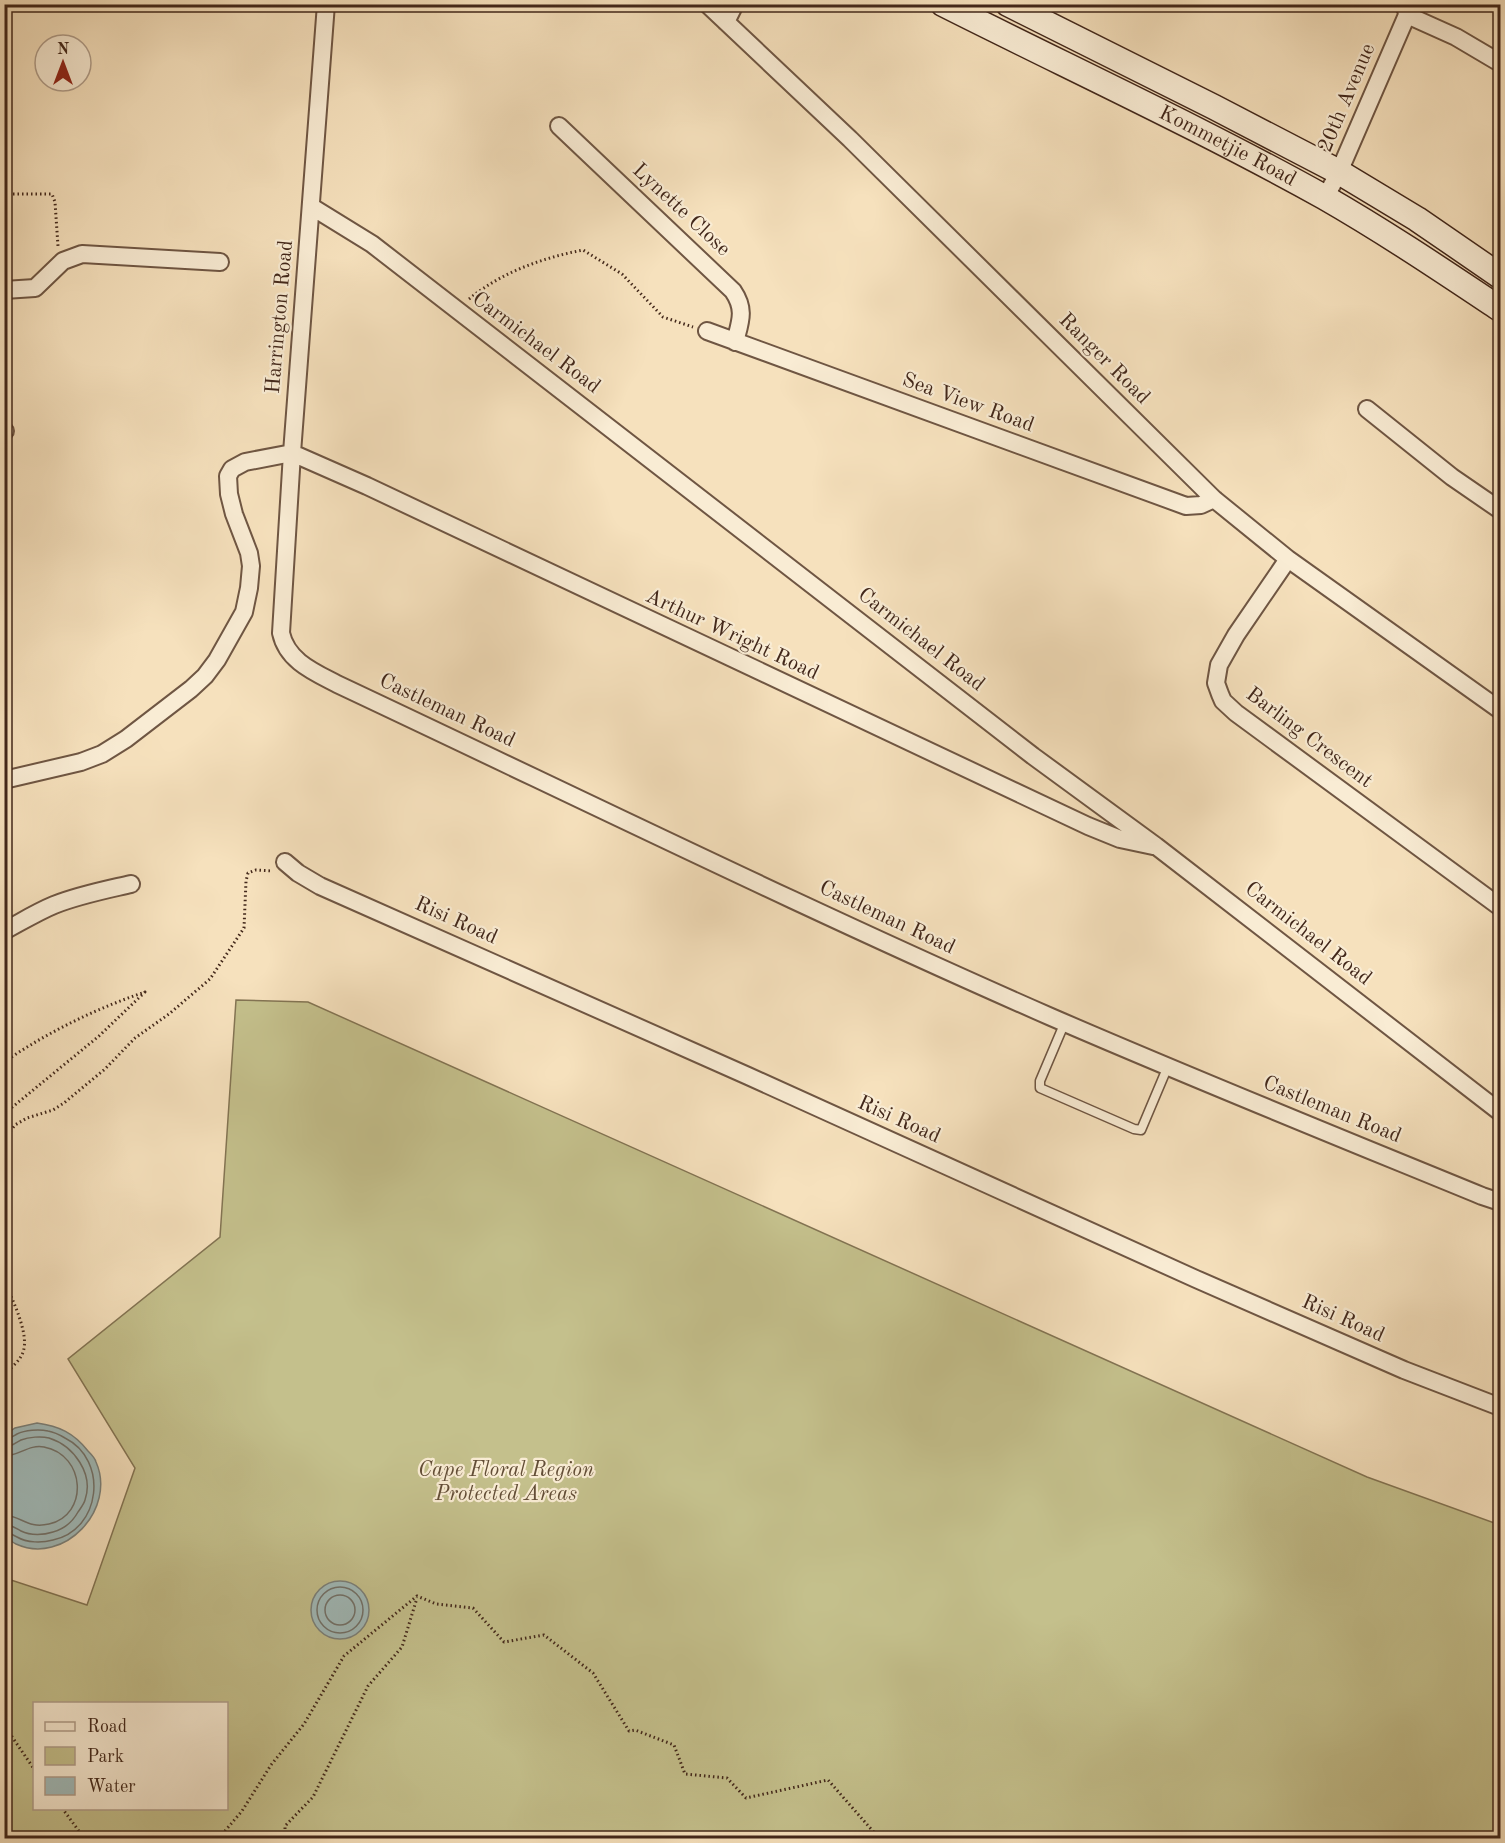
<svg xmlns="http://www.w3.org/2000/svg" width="1505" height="1843" viewBox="0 0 1505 1843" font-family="'Old Standard TT',serif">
  <rect width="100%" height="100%" fill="#f6e1bd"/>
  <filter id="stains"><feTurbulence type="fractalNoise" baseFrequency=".00333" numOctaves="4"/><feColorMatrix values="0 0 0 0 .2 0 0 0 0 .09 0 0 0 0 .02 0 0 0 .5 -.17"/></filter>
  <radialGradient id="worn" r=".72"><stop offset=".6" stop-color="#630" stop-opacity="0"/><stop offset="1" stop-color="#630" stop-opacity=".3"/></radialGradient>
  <path fill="#c4c08c" stroke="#837453" stroke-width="1.5" fill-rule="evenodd" d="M236 1000 308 1002 1367 1477 1500 1525V1838H5V1578L87 1605 135 1468 68 1359 220 1237ZM34 1704H226V1808H34Z"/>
  <path fill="#a0bbbb" stroke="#7a807b" stroke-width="1.5" d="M37 1423C59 1426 74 1433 88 1451 91 1454 95 1458 96 1462 117 1509 64 1566 16 1544 12 1542 8 1539 4 1536L5 1435 15 1428Z
    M311 1610a29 29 0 1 1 58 0a29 29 0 1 1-58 0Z"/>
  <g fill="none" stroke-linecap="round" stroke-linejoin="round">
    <path stroke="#71716a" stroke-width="1.5" d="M4 1440C10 1439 12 1437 17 1434 25 1430 39 1429 48 1431 54 1432 60 1435 65 1438 109 1460 101 1530 53 1540 42 1543 27 1543 17 1537 12 1535 10 1532 4 1532
      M4 1447C12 1447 15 1443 21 1440 29 1437 41 1436 49 1438 74 1446 94 1474 85 1500 84 1504 80 1509 78 1512 73 1521 64 1529 53 1532 44 1535 31 1536 21 1531 15 1528 12 1525 4 1524
      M4 1456C19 1456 29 1444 44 1447 86 1455 89 1515 49 1524 27 1529 22 1516 4 1515
      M317 1610a23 23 0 1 1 46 0a23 23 0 1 1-46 0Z
      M325 1610a15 15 0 1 1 30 0a15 15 0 1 1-30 0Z"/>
    <defs>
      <path id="lane" d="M1065 1022 1040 1081V1088L1134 1129 1141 1130 1168 1066"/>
      <path id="street" d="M326 4 292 453 281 633C287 661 314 672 337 684 575 796 811 912 1051 1017 1194 1079 1338 1137 1482 1196L1500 1202
        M707 4 850 139 1214 499 1288 559 1500 710
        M1403 5 1406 9 1407 15 1456 37 1500 63
        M726 22 735 4
        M559 126 733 291C746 310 740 322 735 342
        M1325 198 1339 172 1407 15
        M312 207 372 244 1033 756 1156 846 1500 1112
        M4 290 35 288 63 261 82 254 220 262
        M707 331 1186 506 1201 505 1214 499
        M1367 409 1452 477 1500 510
        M4 431H5
        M1288 559 1236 635 1219 665 1216 683 1220 694 1223 701 1236 713 1500 907
        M4 780 81 762 102 754 126 739 191 689 205 676 217 660 244 612 249 588 251 566 249 553 234 514 229 494 228 476 232 469 245 462 292 453 367 486 1088 826 1120 839 1153 846
        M285 862 298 873 320 886 748 1076 1196 1279 1404 1370 1500 1407
        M4 931C21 922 37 912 54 905 79 895 105 890 131 884"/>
      <g id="secondary">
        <path id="s1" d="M943 4C1070 68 1200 128 1324 197 1385 232 1443 271 1500 309"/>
        <path d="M1008 4 1214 107 1339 172 1417 219 1500 276"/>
      </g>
    </defs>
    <use href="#lane" stroke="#6f5643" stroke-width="11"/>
    <use href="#street" stroke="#6f5643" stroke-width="20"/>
    <use href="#secondary" stroke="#42271a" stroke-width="27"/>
    <path stroke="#42271a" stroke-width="3" stroke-dasharray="1.5 3" stroke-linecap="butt" d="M4 194H52L55 202 58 246
      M469 299C502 272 542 258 583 250L622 274 663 317 693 327
      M4 1062C48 1032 95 1009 145 992L99 1036 10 1109 4 1117
      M4 1171 9 1133 15 1125 27 1118 53 1110 64 1103 105 1069 135 1038 169 1014 210 979 244 928 246 881 248 873 256 870 272 871
      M4 1280C11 1297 30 1334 23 1352 20 1361 11 1368 4 1374
      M4 1725 34 1769
      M62 1808 84 1838
      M219 1838 242 1811 271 1765 304 1724 344 1656 417 1596 436 1604 473 1608 504 1642 544 1635 593 1673 629 1731 635 1730 674 1745 685 1774 727 1778 746 1798 828 1780 879 1838
      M285 1838V1826L313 1797 368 1686 402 1647 417 1598"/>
    <use href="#lane" stroke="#f9ecd4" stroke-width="8"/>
    <use href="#street" stroke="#f9ecd4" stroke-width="16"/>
    <use href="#secondary" stroke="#f9ecd4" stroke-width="24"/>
  </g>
  <g text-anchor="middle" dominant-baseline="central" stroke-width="4.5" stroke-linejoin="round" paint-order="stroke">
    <g font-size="21" fill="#42271a" stroke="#f9ecd4">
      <text transform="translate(1347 98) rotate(-67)">20th Avenue</text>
      <text stroke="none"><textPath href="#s1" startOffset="318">Kommetjie Road</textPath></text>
      <text transform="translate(681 210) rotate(43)">Lynette Close</text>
      <text transform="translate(280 317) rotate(-85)">Harrington Road</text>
      <text transform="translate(536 343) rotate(37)">Carmichael Road</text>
      <text transform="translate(1104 359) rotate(45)">Ranger Road</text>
      <text transform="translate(968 403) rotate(20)">Sea View Road</text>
      <text transform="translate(732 635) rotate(25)">Arthur Wright Road</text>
      <text transform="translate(921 640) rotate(38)">Carmichael Road</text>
      <text transform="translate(447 711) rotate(25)">Castleman Road</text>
      <text transform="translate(1309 738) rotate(37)">Barling Crescent</text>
      <text transform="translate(887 918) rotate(25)">Castleman Road</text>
      <text transform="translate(456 921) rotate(24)">Risi Road</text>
      <text transform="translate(1308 934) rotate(38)">Carmichael Road</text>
      <text transform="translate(1332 1110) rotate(22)">Castleman Road</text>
      <text transform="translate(899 1120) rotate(24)">Risi Road</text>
      <text transform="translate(1343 1319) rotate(24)">Risi Road</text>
    </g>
    <g font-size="21" font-style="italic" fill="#624d36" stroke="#f9ecd4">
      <text x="506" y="1470">Cape Floral Region<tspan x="506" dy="24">Protected Areas</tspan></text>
    </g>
  </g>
  <rect width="1505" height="1843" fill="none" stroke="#f6e1bd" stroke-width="24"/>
  <rect x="6" y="6" width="1493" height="1831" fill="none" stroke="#42271a" stroke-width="3"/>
  <rect x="12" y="12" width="1481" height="1819" fill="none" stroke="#42271a" stroke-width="1.5"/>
  <rect x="33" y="1702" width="195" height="108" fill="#f9ecd4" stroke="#b09d8a" stroke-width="1.5"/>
  <rect x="45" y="1722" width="30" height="9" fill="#f9ecd4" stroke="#b09d8a" stroke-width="1.5"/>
  <text x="87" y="1732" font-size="18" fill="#42271a">Road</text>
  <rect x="45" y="1747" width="30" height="18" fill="#c4c08c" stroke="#b09d8a" stroke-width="1.5"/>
  <text x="87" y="1762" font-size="18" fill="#42271a">Park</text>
  <rect x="45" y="1777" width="30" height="18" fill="#a0bbbb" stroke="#b09d8a" stroke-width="1.5"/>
  <text x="87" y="1792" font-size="18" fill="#42271a">Water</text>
  <g transform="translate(63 63)"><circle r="28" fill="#f9ecd4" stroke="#b09d8a" stroke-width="1.5"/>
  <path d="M0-4.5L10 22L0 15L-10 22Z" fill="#8f2418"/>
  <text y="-9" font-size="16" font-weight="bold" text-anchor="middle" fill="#42271a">N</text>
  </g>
  <rect width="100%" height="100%" filter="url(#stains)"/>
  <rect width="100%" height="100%" fill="url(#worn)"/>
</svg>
